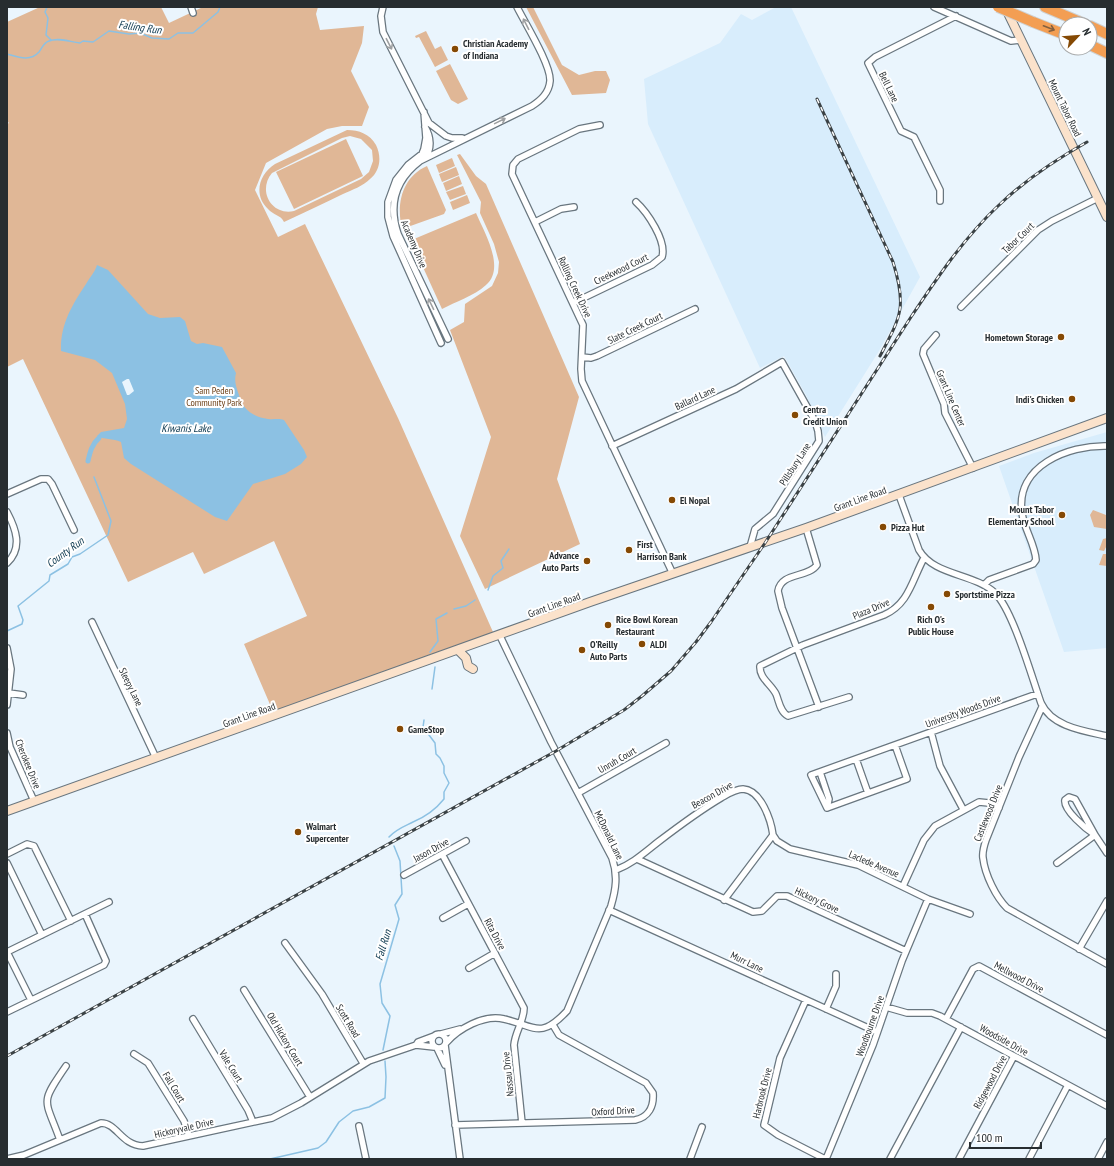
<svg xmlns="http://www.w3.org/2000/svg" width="1114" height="1166" viewBox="0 0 1114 1166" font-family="'PT Sans Narrow',sans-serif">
  <rect width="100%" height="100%" fill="#eaf5fd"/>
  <path fill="#d8edfc" d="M776 7H791L920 277 879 351 825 437 806 395 784 356 760 368 648 124 644 79 720 43 741 14 752 20Z
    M1107 432V648L1064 652 999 466 1034 453Z"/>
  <path fill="#e0b796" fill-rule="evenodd" d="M40 7H161L169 23 203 7H318L316 14 320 30 364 26 362 43 351 71 369 107 362 126H342L327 129 266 163 255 190 278 237 305 224 398 418 493 632 275 716 244 644 307 616 274 541 204 574 193 552 128 582 23 359 7 367V124L9 123 7 121V22Z
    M526 7H533L562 65 579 75 595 71H606L610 80 606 93 572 95Z
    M426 31 435 49 441 46 448 60 435 67 419 37 416 38 415 36Z
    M450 64 468 99 458 104 451 100 436 71Z
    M347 130C359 130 370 134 376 145 382 157 380 171 370 179 363 186 352 190 343 194 324 203 304 213 284 222 281 215 273 215 268 209 253 195 259 174 275 164ZM350 136 361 139 372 150 373 161 369 172 361 179 294 211C272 216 257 191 272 173L342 138Z
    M346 139 363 176 294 209 276 172Z
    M460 154 476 176 486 184 579 397 557 479 580 544 485 589 460 536 491 437 450 330 464 322 465 304 492 286 498 273 499 262 494 244 480 213 481 202 457 155Z
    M452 158 455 166 439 173 436 165Z
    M427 166 446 210 444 214 402 229C396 204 402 177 427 166Z
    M456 167 459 175 442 182 439 174Z
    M459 176 462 184 446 191 443 183Z
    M463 186 466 194 450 200 446 192Z
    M467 195 470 203 453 210 450 202Z
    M476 213C484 232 506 268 486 285 474 296 455 302 442 309L412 243 414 239Z
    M1093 510 1106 515 1107 529 1094 527 1090 515Z
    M1107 538V545L1104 551 1099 550 1103 539Z
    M1103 554H1107V566L1099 565Z"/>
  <path fill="#8cc1e3" d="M97 265 108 270 148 314 160 318 180 317 185 321 191 341 197 344 203 343 222 347 236 373C234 381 236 387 239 395 242 409 253 417 268 419 274 420 278 418 284 420L304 450 307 457 301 464 285 474 253 484 227 521 215 517 131 464 124 458 121 442C113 438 104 440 97 436L101 432 124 428 127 419 125 404 112 373 95 360 61 351C60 325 72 305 86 284 90 277 95 272 97 265Z"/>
  <path fill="#eaf5fd" d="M127 379H129L134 391 129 395H127L122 382Z"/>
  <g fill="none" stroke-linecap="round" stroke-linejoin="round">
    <path stroke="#8cc1e3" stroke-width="1.5" d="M47 7 45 12 48 18 46 35 51 40
      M7 54C18 57 30 62 39 52 43 47 43 43 49 41 59 37 70 42 80 43L83 41 93 42 109 31 129 34 140 33 152 38 169 39 178 33H193L218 12 220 7
      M488 590 493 576 503 568 501 561 509 549
      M454 609 466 606 475 600
      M7 631 22 624 23 620 18 606 49 581 50 575 68 564 72 557 80 554 108 535 111 521 94 477
      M430 652 438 641 436 619 447 613
      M432 689 435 667
      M389 837C396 829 405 826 413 822 425 817 436 809 444 799V792L449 783 444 773V766L440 758 436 754 435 743 423 727 424 720
      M383 1050 390 1016 382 1003 380 984 399 919 395 905 402 894 400 861 394 846
      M270 1159 318 1148 326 1142 339 1122 353 1111 369 1107 385 1098 386 1077 385 1061"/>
    <path stroke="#8cc1e3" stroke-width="5" d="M88 461C90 452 92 444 99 438"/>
    <defs>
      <path id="street" d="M191 7 193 13
        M383 7 381 16 383 32 429 123 446 136 452 138H462
        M934 7 1011 41 1021 40
        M424 112 426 138 424 149 422 154 408 165 396 180 388 202V217L393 236 441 343
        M600 125 579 129 518 159 513 165 512 174 583 325 581 369 582 381 673 574
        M425 158C432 149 431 137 425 127
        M940 201V190L914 137 901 131 868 63 875 57 956 16
        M535 222 561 209 574 207
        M573 303 652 265 662 257C667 241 647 212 636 202
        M961 307 1038 230 1052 221 1098 198
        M936 335 924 349 923 354 944 404 945 413 973 468
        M448 339 398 234C388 204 395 180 420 161L532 106C541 100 549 93 550 81 551 65 525 23 517 7
        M582 357 591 358 597 356 695 309
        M612 446 736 389 782 362 815 421 818 431 819 441 773 514 755 529 750 547
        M7 494 41 479H48L52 484 74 530
        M899 495 919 550C934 576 974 573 995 593 1013 610 1032 678 1041 703 1052 727 1084 731 1107 736
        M7 512C16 529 23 548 7 563
        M806 528 817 565C808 578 781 572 778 591L782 608 819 707
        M984 585 989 580 1033 564 1036 560C1035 544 1024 529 1022 513 1015 466 1068 445 1107 446
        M92 622 156 758
        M7 648 11 669 7 705
        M9 693 23 695
        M849 697 788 716C780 712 779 701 776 694 771 684 759 678 760 666L803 645 884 615C909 604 912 580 924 558
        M1042 707 1019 757 986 840C984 846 982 852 983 858 985 875 996 897 1007 908L1107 964
        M931 732 940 766 963 809
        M7 733 10 747 34 801
        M856 759 868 793
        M820 772 829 799 827 808 811 775 1037 694
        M578 793 666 743
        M1069 797 1075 799 1095 835C1086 829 1063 810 1065 800Z
        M827 808 907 779 895 745
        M773 835 777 841 790 849 858 865 928 899 970 914
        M7 854 27 844 34 846 71 921
        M442 854 524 1008C524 1021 515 1032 514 1045L522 1123
        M637 859 753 912 762 911 777 896H787L906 951
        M7 863 42 935
        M1057 863 1095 835 1107 853
        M616 870C632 864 644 853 658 842 679 826 699 811 721 798 728 794 735 789 743 789 761 790 771 820 773 835L724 900
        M404 875 466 841
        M903 886 924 840 935 826 979 802 989 803 999 808
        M609 910 877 1032
        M443 918 468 904
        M285 943 322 994 363 1063
        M1079 949 1107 901
        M7 952 109 902
        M7 952 31 1000
        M469 968 495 953
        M244 990 310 1097
        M806 1000 780 1058 764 1125 778 1135 825 1159
        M886 1007 907 1013H932L940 1016 1107 1106
        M826 1009 836 986V974
        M7 1012 104 965 106 961 85 914
        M193 1019 248 1110 253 1122
        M946 1019 973 969 979 966 1107 1035
        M432 1041a7 7 0 1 1 14 0a7 7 0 1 1-14 0Z
        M441 1034 460 1029
        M446 1043C458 1029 484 1014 504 1019 535 1026 540 1040 567 1011L611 906C616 889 618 875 612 858L551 742 500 636
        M416 1045 418 1042 434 1036
        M445 1045 460 1159
        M437 1048 445 1065
        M134 1054 148 1063 184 1121 189 1136
        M455 1125 635 1120C649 1117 654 1106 653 1093L646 1083 559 1035 553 1025
        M359 1126 366 1159
        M60 1140C45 1098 39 1105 66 1066
        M7 1159 24 1155 101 1123C117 1123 121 1145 143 1146L272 1118 301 1103 369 1061 416 1045 434 1047
        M690 1159 702 1127
        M826 1159 873 1045 902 961 928 899
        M890 1159 961 1027
        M959 1159 1014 1056
        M1029 1159 1068 1085
        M1098 1159 1107 1142"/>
      <path id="secondary" d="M1006 9 1107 217
        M458 650 466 658 468 666 473 669
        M7 811 590 602 806 528 1107 418"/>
      <path id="highway" d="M1045 7 1085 24
        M1033 22 1066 35
        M1090 26 1107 34
        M1090 45 1107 53"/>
    </defs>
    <use href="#street" stroke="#69767f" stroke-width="8"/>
    <use href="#secondary" stroke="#69767f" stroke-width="10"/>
    <use href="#highway" stroke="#cfd1d1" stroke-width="12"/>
    <use href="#street" stroke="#fff" stroke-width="5.5"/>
    <use href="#secondary" stroke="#fbe2cb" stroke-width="8"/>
    <use href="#highway" stroke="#f39e53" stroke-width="10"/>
    <defs>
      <path id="rail" d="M817 99 893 262C907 307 901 316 880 356
        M7 1056 556 751 624 710 642 696 671 671 696 642 711 622 765 543 911 317C937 278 963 239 998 206 1024 181 1055 160 1087 142"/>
    </defs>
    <use href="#rail" stroke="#3b4245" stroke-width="3"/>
    <use href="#rail" stroke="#fff" stroke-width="1.5" stroke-dasharray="4.5" stroke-linecap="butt"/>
    <defs>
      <path id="highway-bridge" d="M998 7 1033 22"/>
    </defs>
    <use href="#highway-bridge" stroke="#cfd1d1" stroke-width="12" stroke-linecap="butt"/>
    <use href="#highway-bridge" stroke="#f39e53" stroke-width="10"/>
  </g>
  <defs><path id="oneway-shaft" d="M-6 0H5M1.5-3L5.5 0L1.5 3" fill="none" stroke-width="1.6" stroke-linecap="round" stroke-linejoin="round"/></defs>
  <g stroke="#9ea0a2">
    <use href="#oneway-shaft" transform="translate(526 24) rotate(-117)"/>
    <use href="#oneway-shaft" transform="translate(389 44) rotate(63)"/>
    <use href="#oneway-shaft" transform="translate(500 121) rotate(-26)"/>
    <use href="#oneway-shaft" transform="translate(431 304) rotate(-116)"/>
  </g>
  <use stroke="#836040" href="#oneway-shaft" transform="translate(1049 28) rotate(21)"/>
  <g fill="#854904" stroke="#fff" stroke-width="1.5">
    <circle cx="455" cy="49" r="4"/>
    <circle cx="1061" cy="337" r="4"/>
    <circle cx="1072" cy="399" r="4"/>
    <circle cx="795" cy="415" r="4"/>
    <circle cx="672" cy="500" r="4"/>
    <circle cx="1062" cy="515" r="4"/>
    <circle cx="883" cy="527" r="4"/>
    <circle cx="629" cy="550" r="4"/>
    <circle cx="587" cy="561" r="4"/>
    <circle cx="947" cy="594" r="4"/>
    <circle cx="931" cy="607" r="4"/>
    <circle cx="608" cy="625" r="4"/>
    <circle cx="642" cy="644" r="4"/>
    <circle cx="582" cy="650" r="4"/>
    <circle cx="400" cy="729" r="4"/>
    <circle cx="298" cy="832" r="4"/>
  </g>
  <g text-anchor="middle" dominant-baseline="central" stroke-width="4" stroke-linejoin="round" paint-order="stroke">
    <g font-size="10" font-weight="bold" fill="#272d30" stroke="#fff" text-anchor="start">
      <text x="463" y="43">Christian Academy<tspan x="463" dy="12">of Indiana</tspan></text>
      <text x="1053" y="337" text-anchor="end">Hometown Storage</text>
      <text x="1064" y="399" text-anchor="end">Indi's Chicken</text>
      <text x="803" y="409">Centra<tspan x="803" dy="12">Credit Union</tspan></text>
      <text x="680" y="500">El Nopal</text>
      <text x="1054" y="509" text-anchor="end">Mount Tabor<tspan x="1054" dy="12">Elementary School</tspan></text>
      <text x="891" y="527">Pizza Hut</text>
      <text x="637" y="544">First<tspan x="637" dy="12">Harrison Bank</tspan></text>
      <text x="579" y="555" text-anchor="end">Advance<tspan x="579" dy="12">Auto Parts</tspan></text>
      <text x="955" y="594">Sportstime Pizza</text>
      <text x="616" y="619">Rice Bowl Korean<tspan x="616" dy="12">Restaurant</tspan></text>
      <text x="931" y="619" text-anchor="middle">Rich O's<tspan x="931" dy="12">Public House</tspan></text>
      <text x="590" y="644">O'Reilly<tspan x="590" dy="12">Auto Parts</tspan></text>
      <text x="650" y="644">ALDI</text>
      <text x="408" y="729">GameStop</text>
      <text x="306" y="826">Walmart<tspan x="306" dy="12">Supercenter</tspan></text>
    </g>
    <g font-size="10" fill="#272d30" stroke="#fff">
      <text transform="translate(889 87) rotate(64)">Bell Lane</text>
      <text transform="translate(1065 108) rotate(64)">Mount Tabor Road</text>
      <text transform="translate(1018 238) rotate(-44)">Tabor Court</text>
      <text transform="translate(414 244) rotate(67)">Academy Drive</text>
      <text transform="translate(621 269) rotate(-26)">Creekwood Court</text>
      <text transform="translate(575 287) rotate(65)">Rolling Creek Drive</text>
      <text transform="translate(635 328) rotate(-26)">Slate Creek Court</text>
      <text transform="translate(695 398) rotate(-25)">Ballard Lane</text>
      <text transform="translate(951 398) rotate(67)">Grant Line Center</text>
      <text transform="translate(795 464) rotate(-57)">Pillsbury Lane</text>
      <text transform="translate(860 499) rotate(-20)">Grant Line Road</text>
      <text transform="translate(554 605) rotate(-20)">Grant Line Road</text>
      <text transform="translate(871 609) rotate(-23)">Plaza Drive</text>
      <text transform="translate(131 687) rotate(64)">Sleepy Lane</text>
      <text transform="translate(963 711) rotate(-20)">University Woods Drive</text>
      <text transform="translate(249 715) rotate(-20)">Grant Line Road</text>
      <text transform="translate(617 760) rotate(-30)">Unruh Court</text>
      <text transform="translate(28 764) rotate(68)">Cherokee Drive</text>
      <text transform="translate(712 795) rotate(-29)">Beacon Drive</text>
      <text transform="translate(988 813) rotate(-68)">Castlewood Drive</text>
      <text transform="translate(609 835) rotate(64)">McDonald Lane</text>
      <text transform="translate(431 850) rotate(-29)">Jason Drive</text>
      <text transform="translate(874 864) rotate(23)">Laclede Avenue</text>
      <text transform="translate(817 900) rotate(25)">Hickory Grove</text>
      <text transform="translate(495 934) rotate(62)">Rita Drive</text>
      <text transform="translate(747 962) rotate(26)">Murr Lane</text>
      <text transform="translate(1019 977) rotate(28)">Mellwood Drive</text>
      <text transform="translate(348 1021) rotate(59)">Scott Road</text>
      <text transform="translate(870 1026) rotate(-70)">Woodbourne Drive</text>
      <text transform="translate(285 1039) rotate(59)">Old Hickory Court</text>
      <text transform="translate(1004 1040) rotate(29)">Woodside Drive</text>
      <text transform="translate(231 1066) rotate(58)">Vale Court</text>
      <text transform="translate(508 1074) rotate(-96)">Nassau Drive</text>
      <text transform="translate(990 1082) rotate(-62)">Ridgewood Drive</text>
      <text transform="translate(174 1087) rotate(59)">Fall Court</text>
      <text transform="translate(762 1093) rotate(-76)">Harbrook Drive</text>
      <text transform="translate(613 1111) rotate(-3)">Oxford Drive</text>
      <text transform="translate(184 1128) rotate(-13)">Hickoryvale Drive</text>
    </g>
    <g font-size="10" fill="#6b3f16" stroke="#fff">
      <text x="214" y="390">Sam Peden<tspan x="214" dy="12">Community Park</tspan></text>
    </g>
    <g font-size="11" font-style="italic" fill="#0b374e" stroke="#fff">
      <text transform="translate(140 27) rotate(8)">Falling Run</text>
      <text x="186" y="428">Kiwanis Lake</text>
      <text transform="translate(65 552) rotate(-36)">County Run</text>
      <text transform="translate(383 945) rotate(-73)">Fall Run</text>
    </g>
  </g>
  <rect width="1114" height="1166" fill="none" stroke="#272d30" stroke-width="16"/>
  <g transform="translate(1078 36) rotate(64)"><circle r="19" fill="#ffffff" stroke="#a9abac"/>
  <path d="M0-3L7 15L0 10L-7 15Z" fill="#854904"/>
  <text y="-6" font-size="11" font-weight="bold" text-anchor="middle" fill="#272d30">N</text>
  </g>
  <path d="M970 1142v6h71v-6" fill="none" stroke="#272d30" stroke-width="2"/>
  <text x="976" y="1142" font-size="12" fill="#272d30" stroke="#ffffff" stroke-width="3" paint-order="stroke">100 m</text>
</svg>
